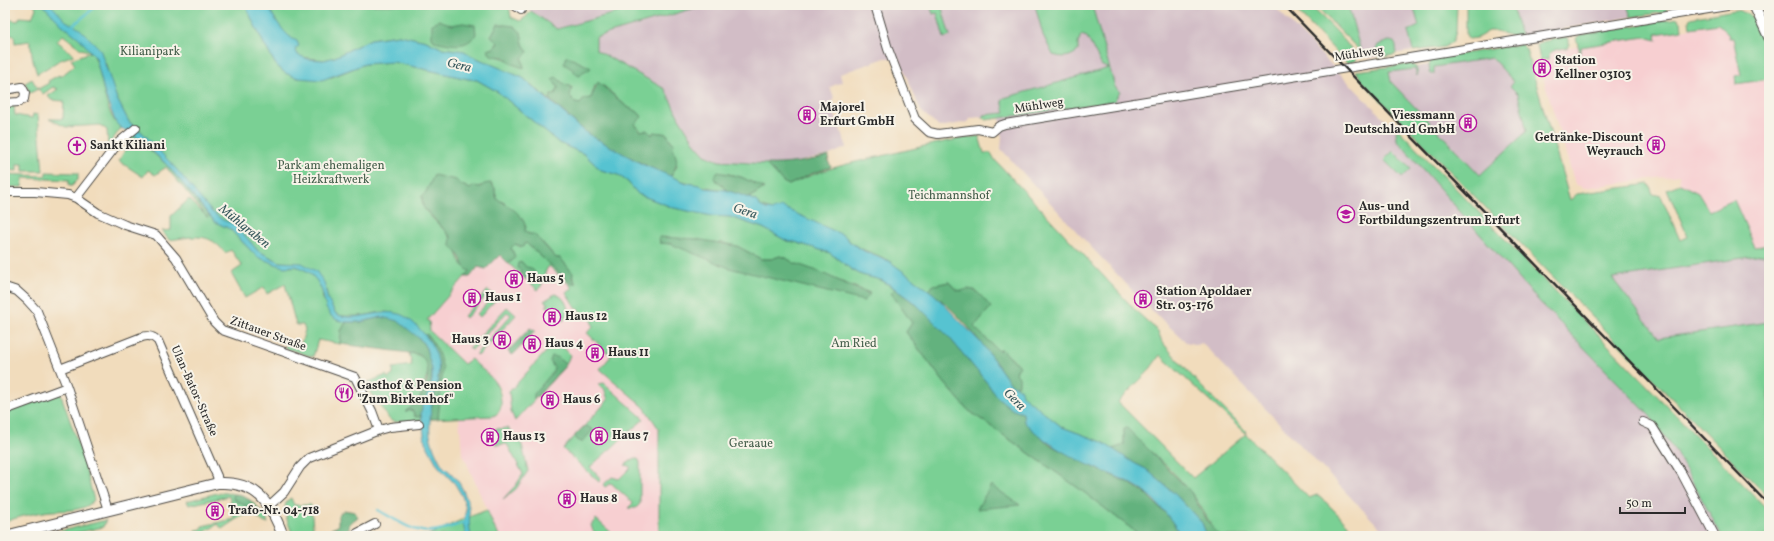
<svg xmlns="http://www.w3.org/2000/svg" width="1774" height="541" viewBox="0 0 1774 541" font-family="Vollkorn,serif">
  <rect width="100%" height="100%" fill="#f7f3e8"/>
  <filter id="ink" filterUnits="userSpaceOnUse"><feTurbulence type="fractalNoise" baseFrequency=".025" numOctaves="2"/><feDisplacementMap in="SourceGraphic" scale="8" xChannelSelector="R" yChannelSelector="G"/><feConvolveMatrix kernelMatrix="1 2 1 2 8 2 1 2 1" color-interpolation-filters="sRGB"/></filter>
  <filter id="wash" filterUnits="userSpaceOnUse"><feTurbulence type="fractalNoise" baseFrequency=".012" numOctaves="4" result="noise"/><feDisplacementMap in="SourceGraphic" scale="16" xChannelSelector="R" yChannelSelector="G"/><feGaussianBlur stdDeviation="0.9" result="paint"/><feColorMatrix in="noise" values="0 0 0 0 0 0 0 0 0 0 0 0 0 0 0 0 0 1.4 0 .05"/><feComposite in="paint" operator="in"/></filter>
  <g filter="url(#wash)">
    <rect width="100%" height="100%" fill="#f1dcbc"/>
    <path fill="#f7cfd1" d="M1718 24 1733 38 1741 75 1736 84 1769 79V245L1755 247 1744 225 1709 211 1698 193 1680 184 1679 175 1584 188 1575 184 1538 60 1548 59 1549 54 1552 50Z
      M511 229 572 284 659 429V536H500L495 529 462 452 459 418 497 415 502 405 501 391 499 387 468 360 464 364 443 346 430 331 429 321 427 320 465 277H470Z"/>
    <path fill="#d2bdc6" d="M522 5H617L619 12 557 29Z
      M705 5H1273L1396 131 1397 140 1536 298 1650 416 1676 452 1722 536H1388L1202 343 1197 345 1186 342 1145 304 1077 232 1001 149 1002 137 1000 118 986 120 982 117 971 118 968 122 939 127 921 111 899 58H885L840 74 842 82 830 87 835 100 830 102 847 147 830 155 783 165 749 164 719 161 705 155 696 145 679 118 665 89 596 50V37Z
      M1348 5H1413L1419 26 1409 31 1413 51 1367 58 1361 52Z
      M1512 5H1627L1631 17 1521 36Z
      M1492 58 1514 82 1510 86 1518 94 1527 131 1480 175 1391 82 1389 72 1416 69V75L1418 74 1416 67 1429 65 1430 73 1434 74 1433 67Z
      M1769 254V322L1659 338 1612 278Z"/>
    <path fill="#7ad094" stroke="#527e60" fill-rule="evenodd" d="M33 5H245L264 44 276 65 285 73 298 78 332 77 365 64 393 62 468 79 477 80 498 92 559 143 584 154 601 170 618 175 628 182 638 194 674 208 712 216 730 217 763 228 787 241 795 242 830 253 852 270 862 275 881 280 895 289 892 293 912 323 906 332 943 381 968 410 1081 490 1141 536H659V429L644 407 600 369 611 356 587 333 593 326 591 320 575 307 566 292 572 289 570 285 549 266C542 274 546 282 538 290L508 263 512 261 514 254 511 248 515 244 521 247 526 243 572 284H576L568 267 560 258H556L545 245 525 231 526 227 524 223 505 203 497 199 495 192V188L491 183 470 189 460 184 456 180 433 178 426 192 422 196C422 199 422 203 423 206 426 214 444 228 450 237 458 247 457 266 470 271L427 320 429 321 430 331 464 364 471 359C485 373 500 380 501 401 502 408 499 414 493 416L430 419 432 345C419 327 406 312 382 312 374 313 366 316 358 316 350 316 343 317 336 314L328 300 326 289 308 267 280 262 258 251 236 225 223 220 211 211 144 134 129 122 117 99 109 79 106 64 92 52C104 72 102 113 121 128L108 146 107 130 100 125 66 127 49 119H63L64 101 51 100 48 96 58 89 53 87 43 94 38 89 30 93 25 83 32 79 38 89 49 83 48 81 59 75 60 77 75 65 71 59 91 52 81 49 63 35 57 41 74 55 60 60 37 74 33 61 30 41 15 43 14 35 5 36V19L18 21 20 17 32 18 36 8ZM659 238 696 239 707 242 723 243 737 246 761 259H771L780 256 786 258 794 263 870 293 671 244 660 243Z
      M267 5H509L511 17 520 21 526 17 531 11 557 29 619 12 617 5H705L596 37V50L665 89 679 118 696 145 705 155 719 161 766 164 783 182 789 185C821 169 851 163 886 155 917 148 947 140 979 136L984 153H991L995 160 1137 312 1158 331 1162 342 1199 384 1245 430 1246 434 1309 498 1317 495 1321 497 1359 536H1219C1208 522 1201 504 1189 490 1170 467 1147 448 1124 429V445L1112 449 1102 442 1062 427 1023 396 1020 389 1015 386 1019 384 1015 372 1020 366 1001 349 999 351 973 327 980 296 975 290 962 291 956 290 949 282 934 285 928 290C915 281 903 271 890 262 875 251 857 252 845 236L760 206 756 201 749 198 764 188 741 177 725 173 715 180 719 182 726 190C706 188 689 183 670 177L677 166 671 141 667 134C653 130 648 141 635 124L642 117 638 112 627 107 604 86 595 85 591 98 584 99 581 104 575 103 570 96 572 87 564 84H555L558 87 556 93 551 95 550 100 523 78 472 56 464 51 441 48 426 41 399 35 371 39 335 57 324 60 301 57 293 51ZM498 24 521 32 523 44 528 52 522 58 524 68C512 64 505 56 492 56L487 50 494 48 498 42 491 36ZM1160 355 1246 434 1193 478 1118 402 1147 373Z
      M930 5H941L950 36 944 38 937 13 933 14Z
      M1035 5H1092L1115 87 1120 92 1114 101 986 120 982 117 984 115 1005 113 1002 100 1004 98 1109 68 1102 66 1087 37 1081 35 1078 43V51C1069 58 1063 58 1053 55L1043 35Z
      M1291 5H1309C1322 17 1353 44 1356 61L1347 63Z
      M1315 5H1348L1361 52Z
      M1413 5H1457L1456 31 1453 42 1444 47 1413 51 1408 31 1419 26Z
      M1466 5H1512L1521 36H1511L1497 31H1489L1477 38 1469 39 1466 35Z
      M1627 5H1680L1666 7 1667 12 1631 17Z
      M1735 10 1741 11 1754 18 1769 51V79L1736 84 1735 76 1741 75 1733 38H1729L1728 33 1718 24 1690 28 1689 21 1690 18Z
      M1678 18 1681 22 1682 30 1656 34 1657 40 1644 37 1581 47V53H1580L1576 38 1580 35Z
      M1566 37 1569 39V44L1567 48C1558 49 1550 49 1548 59L1540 60 1537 45 1541 42Z
      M1389 41 1394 42C1397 47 1397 50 1395 55L1379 57 1376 49 1378 45Z
      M1521 44 1526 49 1570 200 1577 194 1649 184 1653 194 1661 196 1680 240 1688 237 1667 189 1680 184 1698 193 1709 211 1734 200 1755 247 1769 245V254L1612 278 1659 338 1769 322V498L1362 81 1356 71 1411 64 1416 67 1418 74 1417 76 1415 69 1389 72 1391 82 1480 175 1527 131 1518 94 1510 86 1514 82 1492 58 1434 67V74H1430L1429 65 1432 59Z
      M14 106 15 115 32 118 33 114 38 115 43 171H23V164H17V171L5 170V107Z
      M1398 129 1769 511V536H1722L1676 452 1650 416 1536 298 1397 140 1396 131Z
      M133 135 167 165 209 216 215 222 230 229 252 252 290 267C305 264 317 277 322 290 323 293 322 297 323 299 326 306 333 314 337 320L346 322 341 331 340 344 318 340 313 357 285 348 287 341 301 344 305 330 303 325H296L285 284 267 294 264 287 245 298 232 275 233 272 242 266 231 250 225 253C209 231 193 237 169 240L162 231 171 230V216L189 199 208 218 166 167 155 175 148 170 143 177 119 161Z
      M1393 151 1411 169 1402 178 1384 160Z
      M46 172 78 173V180L72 186H69V180L23 178 22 187H5V174L46 176Z
      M488 290 497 298 480 317 477 314 492 298 488 294 466 318 464 316Z
      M555 294C564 296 568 305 568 313L563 321 551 310 552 308 546 306 549 304 544 301Z
      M507 307 516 315 478 356 476 354 511 315 507 312 472 350 469 348Z
      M554 343C559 343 567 350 570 355L566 365 515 421 511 412 509 392Z
      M409 353C429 356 431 364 425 382 424 388 422 395 418 400 416 405 410 408 406 411L412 410 415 417 421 416V420L394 422 390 420 364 384 386 375 388 378 393 375V368L412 365Z
      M604 383 644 419 590 467 601 479 599 482 563 449 608 400 604 388 599 386V384Z
      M60 392 82 455 94 500C83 514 59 509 44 512 31 514 17 517 5 522V413Z
      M508 428 522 445 528 471 516 489 503 499 516 485 523 474 507 444 496 445 495 429Z
      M635 458 639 460 640 463V504L636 508H628L633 503 611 483 605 487 603 485 612 477 619 479 631 467 625 465Z
      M217 493C234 492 249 496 260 510 264 514 267 518 268 523H265C261 521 260 519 257 517 247 509 231 523 222 529L218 524 198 536 196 530 202 529V526L234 519 229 496 189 505 187 501Z
      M291 498 294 505H311L313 527 311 536H293C290 526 278 504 291 498Z
      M487 510 495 529 500 536H427L461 520Z
      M596 519 615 536H599L593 531 591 525Z
      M106 520 103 527 64 536H40Z"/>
    <path fill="#63b27e" stroke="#476e54" d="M439 20 452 25 463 23 475 25 476 34C466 50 450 44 434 41L432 37V24Z
      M498 24 514 26 521 32 523 44 528 52 522 58 524 68 512 64 504 57 492 56 487 50 494 48 498 43 491 36Z
      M567 56C575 61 583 63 591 68L589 70 584 71 580 76 577 75 572 69 564 64Z
      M556 77 564 84 572 87 570 96 575 103 580 104 584 99 591 98 598 82 627 107 638 112 642 117 635 124 640 131 647 130 652 135 654 132 667 134 671 141 674 143 673 150C679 160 677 167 670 177L623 154 588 134 550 100 551 95 556 93 558 87 552 79Z
      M829 156 828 161 831 167 811 174 789 185 783 182 766 164C788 165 808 161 829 156Z
      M718 172 741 177 764 188 749 198 726 190 719 182 715 180 714 176Z
      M434 175 456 180 460 184 470 189 474 186 481 187 484 184 490 183 495 188V192L497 199C508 205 528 217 525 231L528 234H534L556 258H560L573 273 572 278 576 284H572L526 243 524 244 523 247 515 244 511 248 515 257 512 261 508 263 500 255 486 269 478 267 470 277H465L470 271C463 268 463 265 461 259 459 254 454 249 450 245L451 237 423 207 422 196 426 192Z
      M659 237 696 239 737 246 761 259H771L780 256 786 258 794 263 820 272 850 286 870 294 864 301 729 268 671 244 660 243Z
      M522 262 526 267 531 268 535 272V281L530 283 520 274 521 270 517 268 518 263Z
      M949 282 956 290 962 291C975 284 983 299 991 307L974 327 999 351 1001 349 1020 366 1015 372 1019 377V384L1015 386 1010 383C988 351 960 312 928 290L934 285Z
      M895 289 917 305 948 336 988 384 996 396 1013 410 1023 413 1024 422 1050 445 1093 467 1129 483 1145 493 1170 518 1181 536H1141L1081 490 968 410 943 381 906 332 912 323 891 293Z
      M381 317C386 318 394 319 399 321 420 331 435 357 431 381 429 393 422 403 421 416L416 417 412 410 405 412C409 408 415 405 418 401 427 390 435 361 417 354L340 344 341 331 346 322H361Z
      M530 328 535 331 514 354 511 355 508 351Z
      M427 334 437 349 443 368 438 419H430C430 405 437 393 439 379 441 363 434 347 425 335Z
      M552 356 557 357 566 365 534 400V394L552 373 554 368 550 361Z
      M587 426 593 430 582 442C578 441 576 440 575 435L582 428Z
      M1127 428 1190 491 1209 523 1219 536H1207L1202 523 1175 494 1146 469 1134 463 1112 449 1124 445V429Z
      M991 485 1020 505 977 509Z
      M237 494C247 498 257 502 260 513H256L250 511 249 508 233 499V495Z
      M344 510 355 512 358 517 349 524V528L338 533 331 534V529L338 526V515Z"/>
    <path fill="#57c3d1" stroke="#41777e" d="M43 5H51L66 21 80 29 100 49 117 99 129 122 144 134 178 171 211 211 223 220 236 225 258 251 280 262 302 263 316 271 324 282 328 300 336 314C357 324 383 305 404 316 413 321 422 331 428 339 450 370 431 389 430 420 430 426 429 433 431 439 433 447 438 459 443 466 445 469 450 471 452 474 458 480 462 487 465 495 473 511 467 520 471 536H466L463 524 466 509 462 496 455 484 438 466 425 442 421 413 423 403 429 392 432 380V369L426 348 421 340 398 321 381 317 361 322H346L337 320 331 316 326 308 322 291 317 281 309 272 296 266 283 267 257 257 230 229 215 222 167 165 151 150 137 137 121 128 116 123 105 95 96 58 79 38 61 24Z
      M245 5H267C273 16 285 37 297 41L299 46 295 49 298 55 308 59 324 60 335 57 371 39 399 35 426 41 441 48 464 51 472 56 523 78 588 134 642 164 687 183 700 185 705 188 726 190 741 195 756 201 760 206 766 209 773 210 782 207 845 236 850 242 864 251 889 261 934 294 983 345 1010 383 1020 389 1023 396 1053 420 1062 427 1102 442 1134 463 1146 469 1175 494 1202 523 1207 536H1181C1172 520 1160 505 1146 493 1131 481 1111 475 1093 467 1068 456 1044 442 1024 422L1023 413 1013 410 996 396 988 384 948 336 917 305 890 285 881 280 862 275 852 270 830 253 795 242 787 241 763 228 730 217 712 216 674 208 638 194 628 182 618 175 601 170 584 154 559 143 498 92 477 80 468 79 393 62 365 64 322 80 298 78 285 73 276 65 264 44Z"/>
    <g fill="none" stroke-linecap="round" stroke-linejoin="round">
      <path stroke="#57c3d1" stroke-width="2.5" d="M71 27 94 8
        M378 510C417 532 421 539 465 522"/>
    </g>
  </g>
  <g filter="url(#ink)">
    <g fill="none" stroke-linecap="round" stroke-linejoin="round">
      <defs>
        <path id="minor" d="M514 5 521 10
          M875 5 888 49 915 119 929 132 938 134 978 129 992 132 999 126 1005 124 1733 5
          M5 90 22 87 25 93 24 99 19 102 5 103
          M5 192H35L68 195 76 198 98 213 125 225 156 235 176 258 214 322 222 330 355 377 372 411 379 430
          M76 198 119 142 136 128
          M5 287 17 291 27 300 37 311 67 387 108 510
          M60 369 142 337C149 335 153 336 158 341L209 458 217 476 218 483
          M5 410 67 387
          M1643 422 1652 426 1682 474 1715 536
          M270 505 284 492 300 467 309 458 379 430 390 427 419 424
          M352 536 375 524"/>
        <path id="tertiary" d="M1754 5 1769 37
          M5 536 218 483C257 481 271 503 283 536"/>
      </defs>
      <use href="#minor" stroke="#494641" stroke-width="10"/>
      <use href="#tertiary" stroke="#494641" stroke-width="12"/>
      <use href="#minor" stroke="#fff" stroke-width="8"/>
      <use href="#tertiary" stroke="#fff" stroke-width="10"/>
      <path stroke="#2b2b2b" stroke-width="2.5" d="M1284 5 1769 505"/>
    </g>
  </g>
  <defs>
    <symbol id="building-ring" viewBox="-11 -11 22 22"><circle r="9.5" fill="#f7f3e8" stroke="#b5179e" stroke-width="1.5"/><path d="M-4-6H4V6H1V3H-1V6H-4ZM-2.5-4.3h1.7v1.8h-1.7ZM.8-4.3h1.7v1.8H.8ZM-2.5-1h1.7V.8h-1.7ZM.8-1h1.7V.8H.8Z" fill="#b5179e"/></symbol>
    <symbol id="church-ring" viewBox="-11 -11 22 22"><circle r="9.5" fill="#f7f3e8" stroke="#b5179e" stroke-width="1.5"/><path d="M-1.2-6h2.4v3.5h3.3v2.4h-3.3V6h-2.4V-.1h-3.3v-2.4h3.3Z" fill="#b5179e"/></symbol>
    <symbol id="school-ring" viewBox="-11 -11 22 22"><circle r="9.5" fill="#f7f3e8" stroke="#b5179e" stroke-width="1.5"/><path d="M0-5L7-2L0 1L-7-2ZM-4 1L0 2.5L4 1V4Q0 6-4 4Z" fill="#b5179e"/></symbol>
    <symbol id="restaurant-ring" viewBox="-11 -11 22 22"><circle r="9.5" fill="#f7f3e8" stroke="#b5179e" stroke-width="1.5"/><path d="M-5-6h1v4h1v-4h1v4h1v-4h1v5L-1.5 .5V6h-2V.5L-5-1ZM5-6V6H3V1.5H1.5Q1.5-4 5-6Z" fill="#b5179e"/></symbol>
  </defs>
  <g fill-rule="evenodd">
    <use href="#building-ring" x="1532" y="58" width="20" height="20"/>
    <use href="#building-ring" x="797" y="105" width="20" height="20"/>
    <use href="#building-ring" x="1458" y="113" width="20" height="20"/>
    <use href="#building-ring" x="1646" y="135" width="20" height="20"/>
    <use href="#church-ring" x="67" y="136" width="20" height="20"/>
    <use href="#school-ring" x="1336" y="204" width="20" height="20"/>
    <use href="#building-ring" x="504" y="269" width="20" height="20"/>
    <use href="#building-ring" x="462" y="288" width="20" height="20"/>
    <use href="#building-ring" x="1133" y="289" width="20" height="20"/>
    <use href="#building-ring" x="542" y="307" width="20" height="20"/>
    <use href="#building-ring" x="492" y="330" width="20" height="20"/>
    <use href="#building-ring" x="522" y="334" width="20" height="20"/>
    <use href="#building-ring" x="585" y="343" width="20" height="20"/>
    <use href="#restaurant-ring" x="334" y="383" width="20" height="20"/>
    <use href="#building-ring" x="540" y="390" width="20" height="20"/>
    <use href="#building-ring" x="589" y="426" width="20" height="20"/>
    <use href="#building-ring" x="480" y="427" width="20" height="20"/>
    <use href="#building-ring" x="557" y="489" width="20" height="20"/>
    <use href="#building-ring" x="205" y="501" width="20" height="20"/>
  </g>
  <g text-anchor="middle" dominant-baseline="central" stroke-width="4" stroke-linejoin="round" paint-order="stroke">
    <g font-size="12" fill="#435d4a" stroke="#f7f3e8">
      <text x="150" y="52">Kilianipark</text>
      <text x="331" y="166">Park am ehemaligen<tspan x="331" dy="14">Heizkraftwerk</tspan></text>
      <text x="949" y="196">Teichmannshof</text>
      <text x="854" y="344">Am Ried</text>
      <text x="751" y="444">Geraaue</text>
    </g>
    <g font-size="12" fill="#2b2b2b" stroke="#f7f3e8">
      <text transform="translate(1359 54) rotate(-9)">Mühlweg</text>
      <text transform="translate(1039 106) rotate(-9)">Mühlweg</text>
      <text transform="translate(268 334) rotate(20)">Zittauer Straße</text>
      <text transform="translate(194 391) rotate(66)">Ulan-Bator-Straße</text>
    </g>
    <g font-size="12" font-weight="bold" fill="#2b2b2b" stroke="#f7f3e8" text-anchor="start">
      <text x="1555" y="61">Station<tspan x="1555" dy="14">Kellner 03103</tspan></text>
      <text x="820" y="108">Majorel<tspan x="820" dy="14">Erfurt GmbH</tspan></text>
      <text x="1455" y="116" text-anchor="end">Viessmann<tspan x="1455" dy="14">Deutschland GmbH</tspan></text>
      <text x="1643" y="138" text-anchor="end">Getränke-Discount<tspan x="1643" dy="14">Weyrauch</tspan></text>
      <text x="90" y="146">Sankt Kiliani</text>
      <text x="1359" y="207">Aus- und<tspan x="1359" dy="14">Fortbildungszentrum Erfurt</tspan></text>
      <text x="527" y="279">Haus 5</text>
      <text x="1156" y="292">Station Apoldaer<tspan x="1156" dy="14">Str. 03-176</tspan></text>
      <text x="485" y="298">Haus 1</text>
      <text x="565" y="317">Haus 12</text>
      <text x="489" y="340" text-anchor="end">Haus 3</text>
      <text x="545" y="344">Haus 4</text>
      <text x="608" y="353">Haus 11</text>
      <text x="357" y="386">Gasthof &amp; Pension<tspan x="357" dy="14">"Zum Birkenhof"</tspan></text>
      <text x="563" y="400">Haus 6</text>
      <text x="612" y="436">Haus 7</text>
      <text x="503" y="437">Haus 13</text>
      <text x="580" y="499">Haus 8</text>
      <text x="228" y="511">Trafo-Nr. 04-718</text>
    </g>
    <g font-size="13" font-style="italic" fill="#38595d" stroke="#f7f3e8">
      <text transform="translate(459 66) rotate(14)">Gera</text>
      <text transform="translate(745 212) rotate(18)">Gera</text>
      <text transform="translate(244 227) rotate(39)">Mühlgraben</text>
      <text transform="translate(1014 400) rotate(45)">Gera</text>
    </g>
  </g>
  <rect width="1774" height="541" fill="none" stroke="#f7f3e8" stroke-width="20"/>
  <path d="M1620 507v6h65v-6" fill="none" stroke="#2b2b2b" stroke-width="2"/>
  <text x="1626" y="507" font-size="12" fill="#2b2b2b" stroke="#f7f3e8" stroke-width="3" paint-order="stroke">50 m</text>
</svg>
